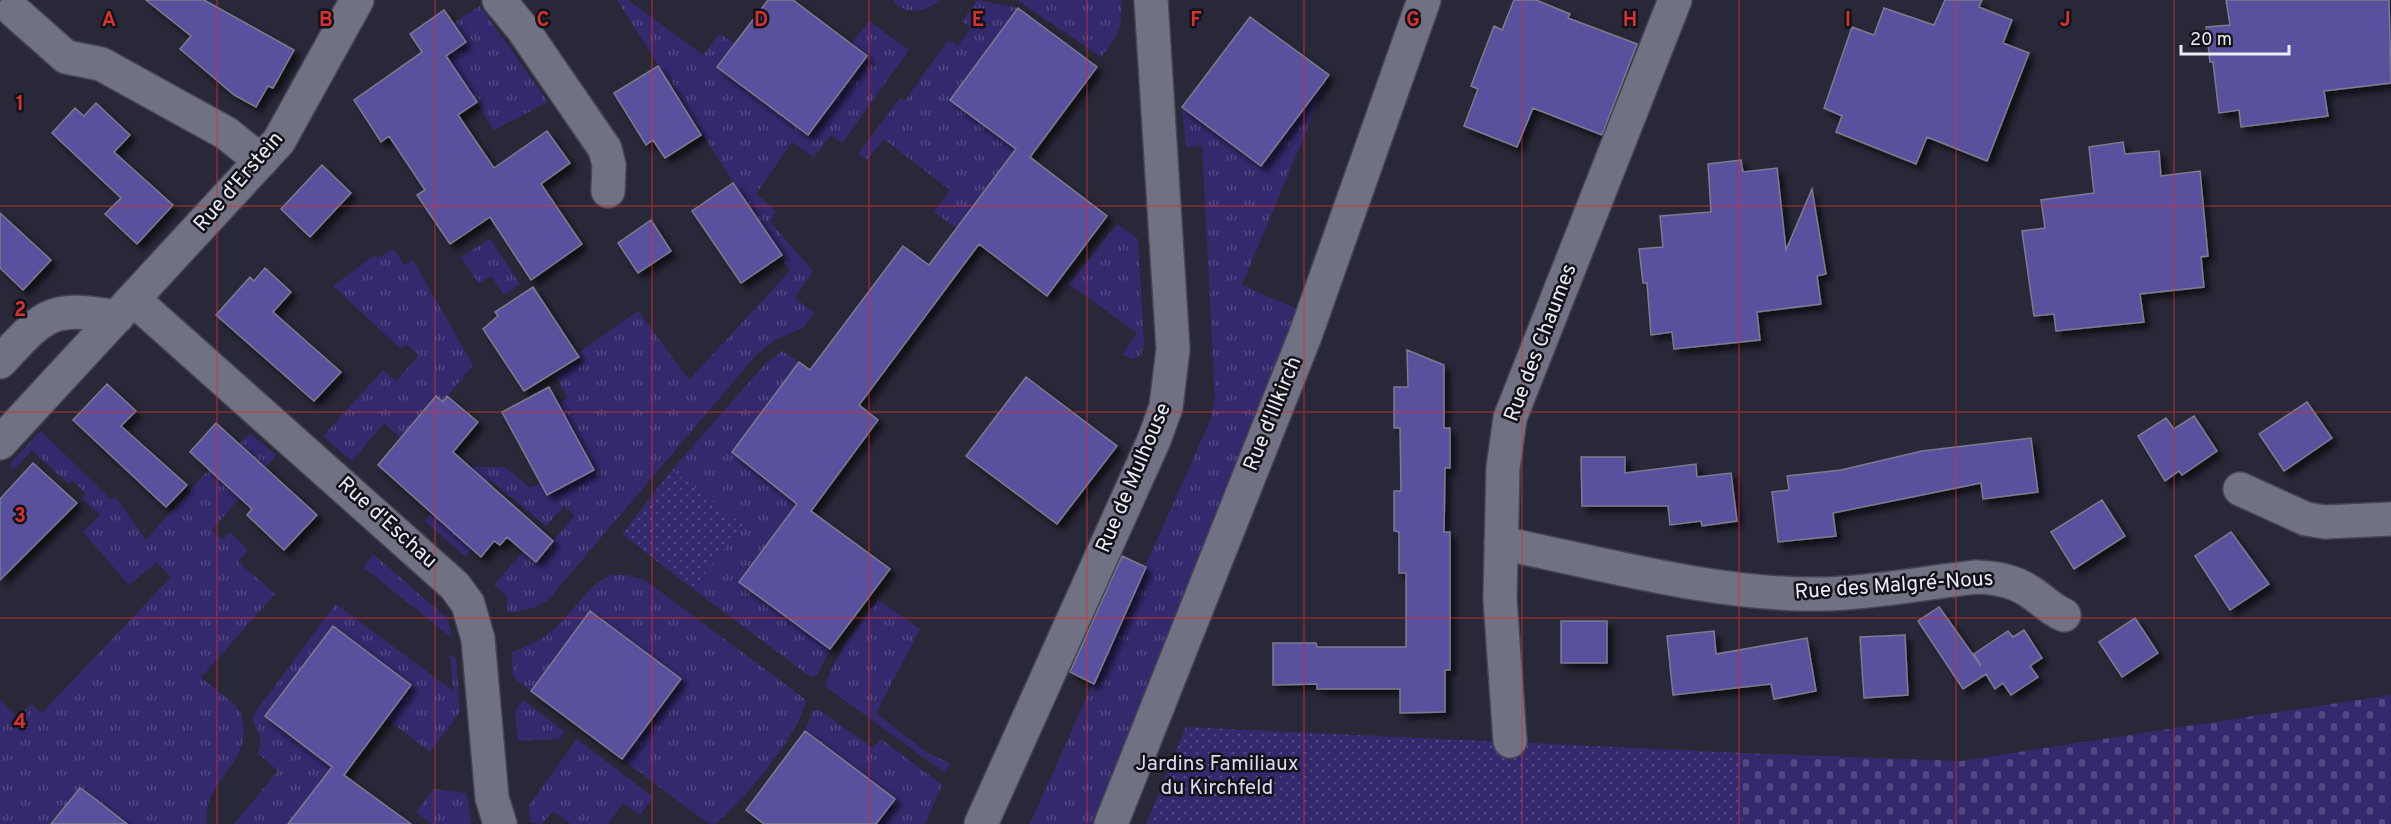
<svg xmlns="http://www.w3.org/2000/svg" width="2391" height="824" viewBox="0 0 2391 824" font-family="Overpass,sans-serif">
  <defs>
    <pattern id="grass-tufts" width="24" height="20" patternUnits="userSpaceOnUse" patternTransform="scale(1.5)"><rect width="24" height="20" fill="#35296e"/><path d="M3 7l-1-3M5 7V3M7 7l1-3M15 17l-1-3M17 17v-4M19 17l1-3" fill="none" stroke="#524883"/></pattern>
    <pattern id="cemetery-stones" width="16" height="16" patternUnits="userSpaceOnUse" patternTransform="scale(1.5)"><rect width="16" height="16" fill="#35296e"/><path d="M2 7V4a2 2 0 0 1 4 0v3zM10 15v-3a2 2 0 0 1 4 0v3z" fill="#524883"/></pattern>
    <pattern id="park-dots" width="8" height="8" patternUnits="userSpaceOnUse" patternTransform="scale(1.5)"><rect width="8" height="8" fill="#35296e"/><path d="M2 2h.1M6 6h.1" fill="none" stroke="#524883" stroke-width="1.8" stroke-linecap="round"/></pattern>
    <filter id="shadow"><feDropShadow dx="5.5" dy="5.5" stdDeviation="3" flood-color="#0009"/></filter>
  </defs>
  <rect width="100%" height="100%" fill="#292838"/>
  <path fill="url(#grass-tufts)" d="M617 0H628L703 55 719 34 734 43 717 67 808 135 867 56 851 44 869 21 909 50 842 143 831 135 814 157 792 142 756 194 776 211 770 222 813 271 795 298 814 313 803 328 775 340 756 355 548 600 533 608 508 613 506 595 494 585 524 551 536 561 575 515 564 506 546 526 490 480 449 527 472 548 465 556 425 521 469 467H505L530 488 551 479 593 470 558 404 568 398 555 374 581 360 578 353 638 311 689 380 790 271Z
    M893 0H939C927 12 904 16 893 0Z
    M978 0 1018 8 950 100 1016 149 956 228 934 212 950 190 884 139 867 160 858 154 900 98 905 101 948 40 958 46 971 28 962 21Z
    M1017 0H1121C1123 26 1118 37 1101 57Z
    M480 6 548 102 494 130 467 87 440 60 453 23Z
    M1329 76 1242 285 1300 310 1097 824H1030L1211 419 1215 399 1202 146 1186 147 1182 107 1261 166Z
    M1117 224 1138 239 1144 346 1140 356 1132 359 1122 355 1137 333 1069 284Z
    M490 239 520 284 504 295 491 276 479 284 461 257Z
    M394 249 404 265 413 260 473 365 434 412 401 438 384 423 352 461 323 436 383 370 396 381 419 355 406 344 401 349 333 286 375 255 377 258Z
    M782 351 799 362 732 452 798 501 739 582 830 649 818 674 811 677 693 589 743 525 672 470 765 364Z
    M41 431 111 500 115 496 146 540 209 469 251 455 239 444 250 433 276 455 212 530 223 540 230 532 248 550 238 562 275 594 201 677C211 687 232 700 239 710 242 714 242 720 243 724 250 764 200 785 207 824H127L80 788 49 824H0V700L18 718 31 704 42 713 171 577 157 562 129 585 83 532 100 515 82 498 86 493 72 480 69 484 32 450 13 470 9 465Z
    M373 554 448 619 452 638 363 567Z
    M611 575H627L646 581 805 699C805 729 739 805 715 824L705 821 622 759 681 679 580 625 531 691 513 677 512 652C527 646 541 641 553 630 575 611 583 589 611 575Z
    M878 600 920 629 876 713 926 752 950 763 945 773 825 686C836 653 857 627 878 600Z
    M336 604 453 691 450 655 456 658 460 712 430 752 386 718 411 684 333 626 266 716 332 766 288 824H234L278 771 258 753 261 741 252 717Z
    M523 700 565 732 559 739 518 741 515 711Z
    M819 710 873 748 881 739 942 785 925 824H876L895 798 805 731 813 711Z
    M577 739 653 797 640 815 623 803 608 824H571L553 811 542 824 530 822 529 805Z
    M433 789 467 793 471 824H432L416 812Z"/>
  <path fill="url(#cemetery-stones)" d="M2391 695V824H1743L1741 753 1961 761Z"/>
  <path fill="url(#park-dots)" d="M672 470 743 525 693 589 622 534Z
    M1186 727 1741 753 1743 824H1146Z"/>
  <path fill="#5a519e" stroke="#7c7b8e" stroke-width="1.5" filter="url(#shadow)" d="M146 0H204L294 50 273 88 268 86 256 107 234 95 180 49 191 36Z
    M768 0H793L867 56 808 135 717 67Z
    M1514 0H1536L1570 14 1568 18 1637 44 1602 135 1533 108 1517 147 1464 126 1478 89 1471 86 1482 57 1494 26 1502 30Z
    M1945 0H1982L1979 7 2012 20 2003 43 2029 53 1987 161 1927 137 1916 164 1836 132 1842 116 1824 108 1852 27 1874 35 1884 8 1934 25Z
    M2226 0H2389L2391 83 2324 91 2328 116 2241 127 2239 110 2219 113 2213 62H2210L2206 27 2230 25Z
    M1018 8 1097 67 1030 157 1107 216 1047 296 979 244 859 405 878 420 811 511 890 569 830 649 739 582 797 504 732 452 799 362 810 370 903 246 929 265 1016 149 950 100Z
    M444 10 466 42 446 56 477 102 458 115 494 168 547 131 570 163 541 184 582 244 531 280 490 217 450 244 417 195 425 190 389 136 381 142 354 100 422 52 410 34Z
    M1250 17 1329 75 1261 166 1182 107Z
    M658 66 701 135 665 158 653 140 646 145 614 93Z
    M96 103 130 135 114 152 173 205 137 244 105 214 121 198 52 133 75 108 84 116Z
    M2123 142 2125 154 2159 151 2161 176 2200 171 2208 256 2201 257 2204 287 2140 294 2144 322 2056 331 2054 314 2034 316 2022 231 2045 228 2041 200 2094 193 2089 147Z
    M1741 160 1743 172 1777 168 1786 250 1812 189 1826 274 1817 276 1821 304 1757 312 1760 340 1674 349 1672 332 1651 335 1647 283H1643L1639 249 1663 247 1660 216 1711 212 1708 164Z
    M322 165 351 193 310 237 281 209Z
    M733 183 782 255 741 283 692 211Z
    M0 213 51 260 23 290 0 268Z
    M651 220 671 251 638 273 618 243Z
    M265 268 291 292 273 312 341 372 314 401 216 315 250 277 254 281Z
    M533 287 579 357 524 391 483 329 498 316 495 312Z
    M1407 350 1444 365V428H1450V468H1445L1444 532H1450V670H1445V712L1400 713V689H1317V684L1273 685V643H1316L1317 647H1406V573H1399V532L1394 531V491H1401L1400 428H1394V387H1408Z
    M1026 377 1117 446 1057 524 966 456Z
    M107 384 136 411 121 426 187 485 166 507 73 420Z
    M549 387 594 470 547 495 502 412Z
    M436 396 443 402 447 396 478 422 453 452 553 541 536 562 507 537 500 545 494 541 481 557 378 465Z
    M2307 402 2332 438 2284 471 2259 434Z
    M2194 416 2217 451 2182 475 2179 471 2165 481 2138 436 2166 418 2174 429Z
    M216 423 317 515 284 550 247 515 252 509 190 452Z
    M2031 438 2038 492 1983 499 1981 483 1833 513 1836 536 1778 542 1772 492 1789 490 1787 476 1841 470 1922 451Z
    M1581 457H1625V473L1696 464 1697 477 1731 473 1737 521 1702 526 1701 521 1670 525 1668 506H1582Z
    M33 463 77 503 0 580V499Z
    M2102 500 2125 536 2074 569 2051 532Z
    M2231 532 2269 584 2230 610 2195 556Z
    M1122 556 1146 567 1094 684 1070 672Z
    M1939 607 1981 666 1974 654 2008 631 2013 637 2024 630 2042 658 2030 666 2038 677 2011 695 2003 683 1995 689 1986 674 1963 689 1918 621Z
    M590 611 681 679 622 759 531 691Z
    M2135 618 2158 653 2122 677 2099 642Z
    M1561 621H1607V663H1561Z
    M333 626 411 685 344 775 411 824H288L332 767 265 716Z
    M1714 631 1716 654 1807 638 1816 691 1774 699 1771 684 1673 695 1667 636Z
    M1905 635 1908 695 1864 698 1860 637Z
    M805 731 895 799 876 824H764L746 810Z
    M80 788 94 798 127 824H51Z"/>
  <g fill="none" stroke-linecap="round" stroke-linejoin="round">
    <defs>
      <path id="minor" d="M499 0 522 28 605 149 609 165 608 191
        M14 11 66 57 101 64 226 133 261 161
        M133 299 455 586 468 604 478 639 492 798 500 824
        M0 362C45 314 50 305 117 317
        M0 443 279 141 357 0
        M2240 489 2306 519 2325 522 2391 519
        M1501 543C1605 564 1717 596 1824 594 1875 593 1927 582 1977 577 2000 578 2018 582 2036 596 2046 603 2052 610 2064 615
        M1510 741 1500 599 1503 468 1510 418 1675 0
        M981 824 1154 440 1166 407 1173 349 1151 0
        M1111 824 1305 336 1424 0"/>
    </defs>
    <use href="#minor" stroke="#464553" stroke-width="36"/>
    <use href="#minor" stroke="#717184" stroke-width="33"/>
  </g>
  <path fill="none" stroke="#d73232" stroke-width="1.5" stroke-opacity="0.55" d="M217 0V824M435 0V824M652 0V824M869 0V824M1087 0V824M1304 0V824M1522 0V824M1739 0V824M1956 0V824M2174 0V824M0 206H2391M0 412H2391M0 618H2391"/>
  <g text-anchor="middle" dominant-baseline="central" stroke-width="5" stroke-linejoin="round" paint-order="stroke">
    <g font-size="21" fill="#ebebf6" stroke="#121219">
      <text transform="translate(239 182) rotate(-49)">Rue d'Erstein</text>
      <text transform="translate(1541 343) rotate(-69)">Rue des Chaumes</text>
      <text transform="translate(1273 414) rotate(-68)">Rue d'Illkirch</text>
      <text transform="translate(1134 478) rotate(-67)">Rue de Mulhouse</text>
      <text transform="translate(387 523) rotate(42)">Rue d'Eschau</text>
      <text transform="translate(1894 586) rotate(-4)">Rue des Malgré-Nous</text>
    </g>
    <g font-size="21" fill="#dad9f0" stroke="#121219">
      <text x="1217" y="764">Jardins Familiaux<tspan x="1217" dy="24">du Kirchfeld</tspan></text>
    </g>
  </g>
  <g font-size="20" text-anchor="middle" font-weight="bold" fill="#d73232" stroke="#121219" stroke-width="5" stroke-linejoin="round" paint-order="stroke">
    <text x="109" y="26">A</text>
    <text x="326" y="26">B</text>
    <text x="543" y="26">C</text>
    <text x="761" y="26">D</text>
    <text x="978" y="26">E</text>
    <text x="1196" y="26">F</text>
    <text x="1413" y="26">G</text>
    <text x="1630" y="26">H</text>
    <text x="1848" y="26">I</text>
    <text x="2065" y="26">J</text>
    <text x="20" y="110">1</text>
    <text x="20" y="316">2</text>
    <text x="20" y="522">3</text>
    <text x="20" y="728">4</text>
  </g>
  <path d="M2181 45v9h108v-9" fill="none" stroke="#ebebf6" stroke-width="3"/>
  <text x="2190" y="45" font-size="18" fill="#ebebf6" stroke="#121219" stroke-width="4.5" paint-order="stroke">20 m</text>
</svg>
